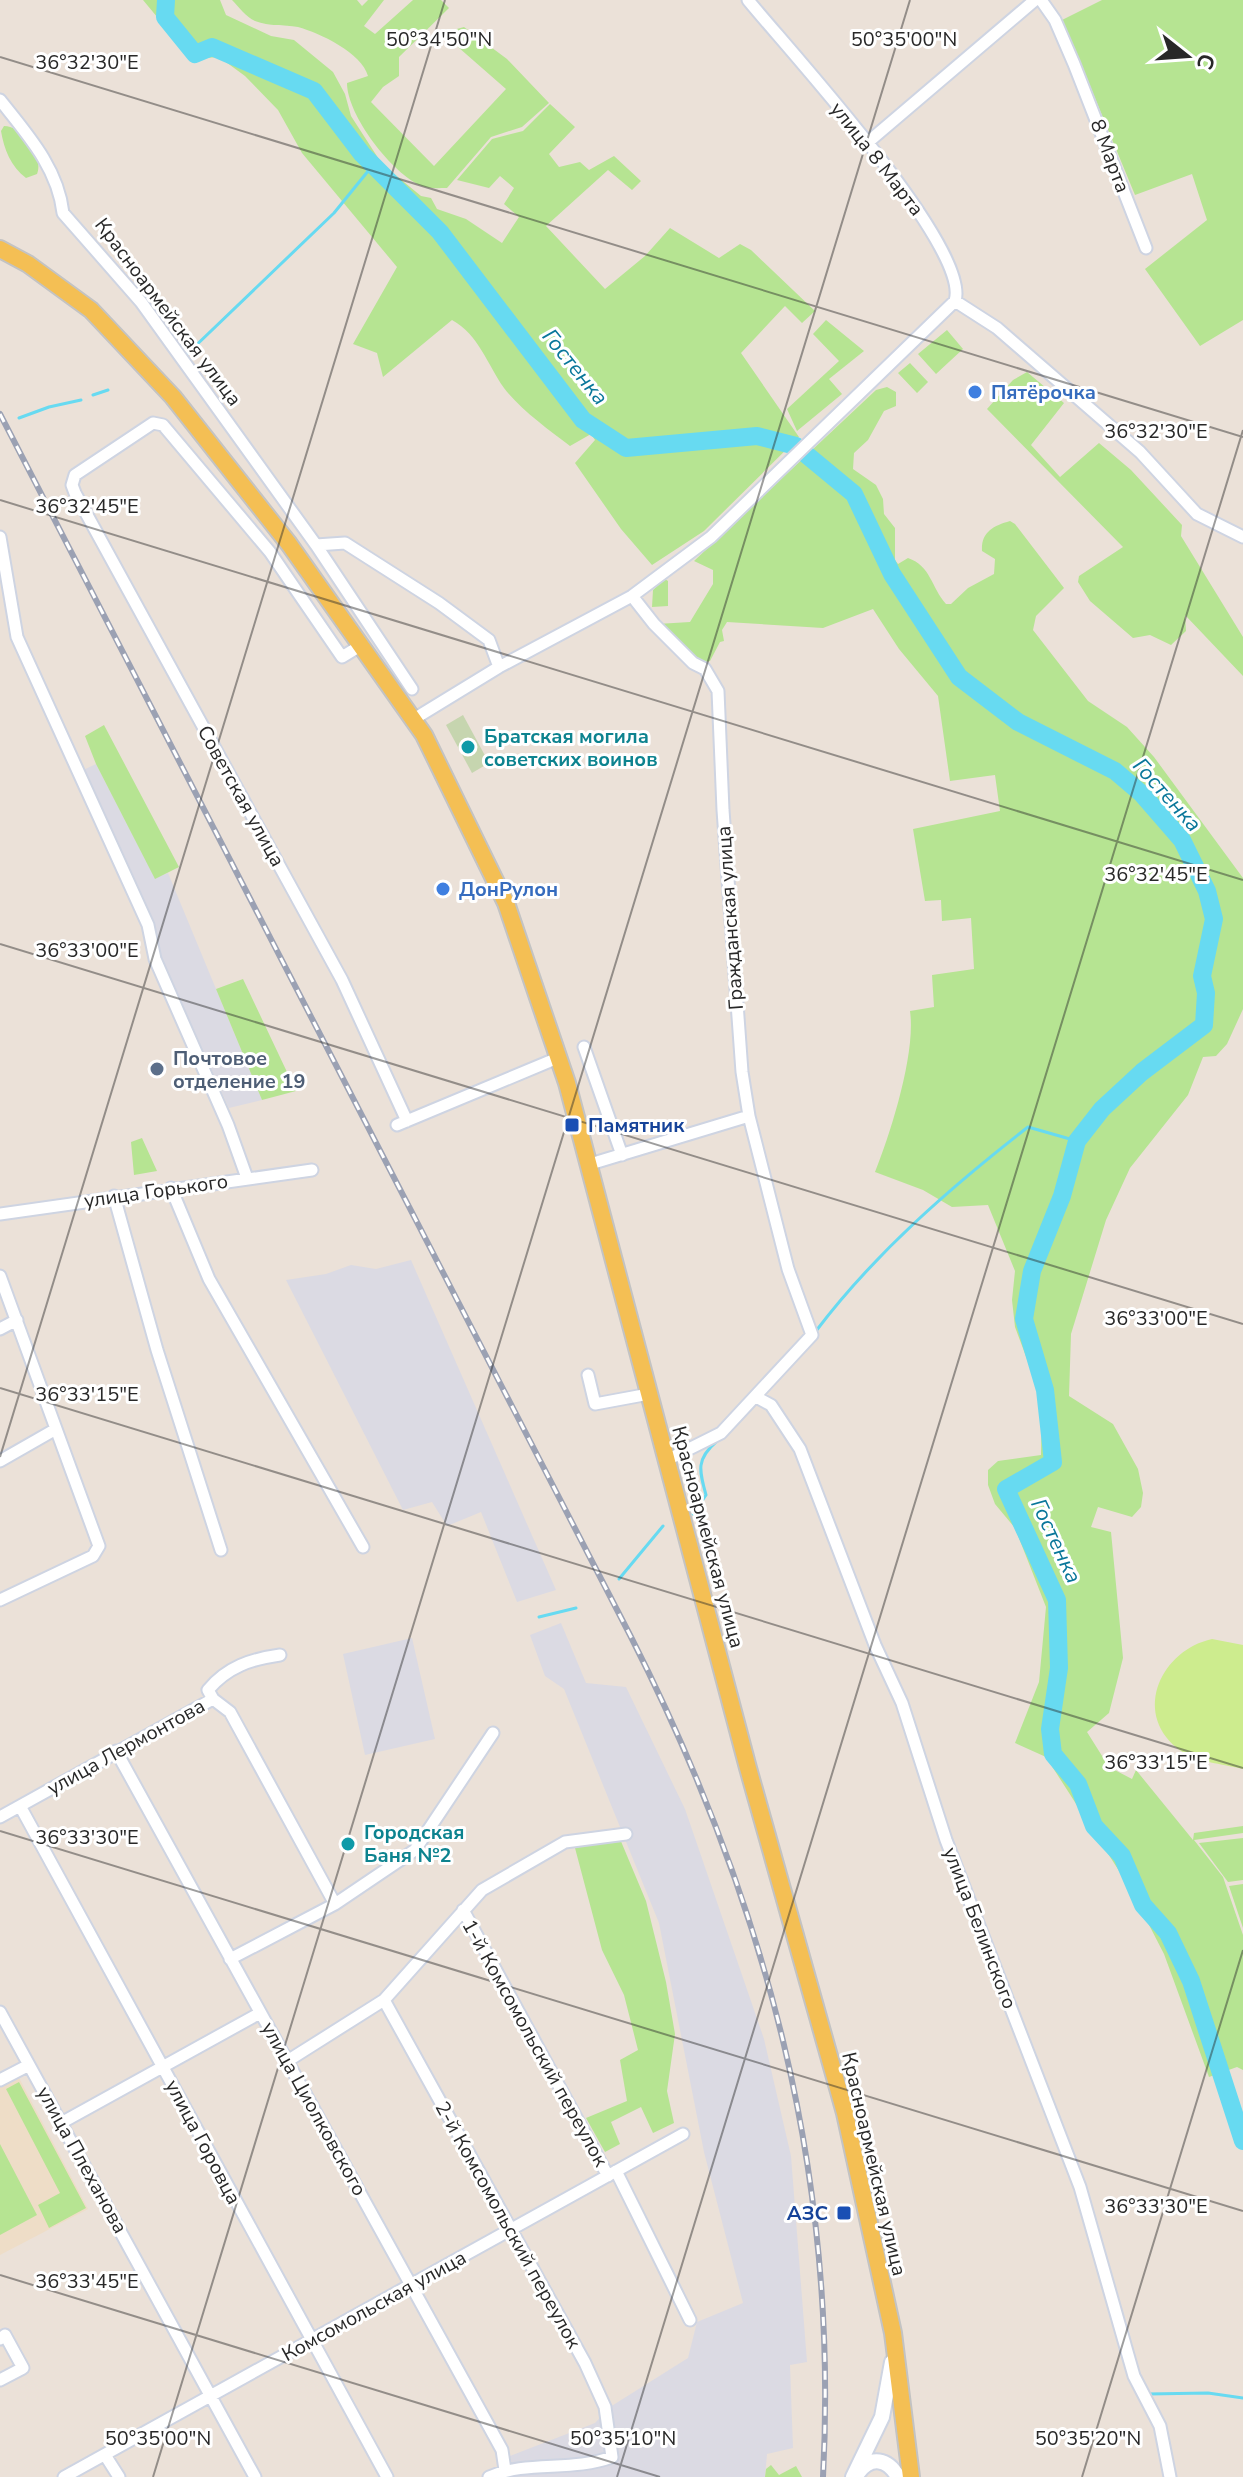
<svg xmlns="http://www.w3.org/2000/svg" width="1243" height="2477" viewBox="0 0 1243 2477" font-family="'Nunito Sans',sans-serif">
  <rect width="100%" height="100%" fill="#ebe1d8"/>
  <path fill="#dbdae3" d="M96 764 155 878 168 873 262 1100 229 1108 158 950 156 931 81 771Z
    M411 1260 556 1590 517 1602 481 1512 447 1526 432 1502 403 1510 286 1280 326 1274 351 1265 376 1269Z
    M561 1623 586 1683 626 1687 685 1809 764 2039 791 2156 807 2362 790 2365 793 2448 767 2454 765 2477H516L510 2456 595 2423 610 2407 688 2358 697 2322 743 2303 704 2152 659 1923 564 1689 545 1676 530 1635Z
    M412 1638 435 1739 365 1755 343 1654Z"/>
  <path fill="#eeddc7" d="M18 2076 88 2209 0 2255V2085Z"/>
  <path fill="#b6e492" d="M143 0H220L226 15 271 36 294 40 333 72 345 94 351 116 382 164 421 196 431 198 437 209 466 219 502 243 519 217 504 204 514 188 500 176 489 188 457 180 492 139 523 131 550 104 575 127 549 154 559 167 580 162 589 170 614 156 641 181 632 190 608 170 546 226 605 289 645 256 670 228 719 258 740 244 751 250 815 311 802 323 785 306 741 353 799 437 704 531 652 565 621 529 575 463 595 440 591 434 570 446C548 429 521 410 504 388 487 364 479 335 452 320L383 377 377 353 353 344 397 267 302 153 278 110 245 76 219 57 192 59Z
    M232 0H357L362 6 368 0H384L364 26 375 34 413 0H441L449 8 399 57V76L383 87 371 102 434 166 506 89 442 33 464 27 507 59 549 103 522 127 491 137 447 188C439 188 429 189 422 186 392 174 347 115 347 83L368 76C362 53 320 33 298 27 283 24 270 27 255 21 246 17 239 7 232 0Z
    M1102 0H1243V320L1200 346 1145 269 1207 220 1192 174 1135 195 1087 79 1058 22Z
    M4 126C23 126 44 157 37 174L26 178C11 167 4 149 1 131Z
    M826 320 864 351 829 379 842 394 797 431 787 409 839 361 813 334Z
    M947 330 963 349 936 374 918 354Z
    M910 363 928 382 917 393 898 373Z
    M1027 372 1064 403 1031 445 1060 477 1099 443 1131 470 1182 525 1181 536 1243 637V676L1185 615 1186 631 1171 645 1150 635 1133 638 1090 601 1078 582 1079 576 1123 547 987 409 1013 380Z
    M887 387 896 392V406L884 411 868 440 854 453 853 469 876 485 883 499 884 514 895 528V560L898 564 908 558C931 566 931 587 946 604H951L968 588 994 574 995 559 982 551C981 532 993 526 1010 521L1015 524 1064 588 1036 616 1033 630 1088 701 1127 727 1154 757 1243 878V1009L1227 1044 1216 1056 1203 1057 1188 1095 1130 1168 1106 1220 1071 1334 1069 1396 1113 1424 1138 1469 1143 1493 1141 1507 1132 1517 1098 1507 1091 1527 1111 1532 1123 1658 1109 1713 1087 1732 1109 1767 1132 1779 1136 1770 1193 1840 1194 1833 1243 1826V1833L1194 1840 1223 1877 1243 1935V2070L1237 2067 1209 2077 1164 1954 1130 1888 1046 1757 1015 1743 1039 1682 1046 1607 1015 1528 995 1504 988 1485V1470L998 1461 1041 1455 1042 1399 1015 1327 1012 1300 1015 1271 988 1205 952 1207 923 1190 875 1172C891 1132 916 1053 910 1011L934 1007 932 975 974 969 971 918 942 921 941 900 925 901 913 829 1000 811 995 775 950 781 938 696 899 649 873 609 823 628 727 622 722 630 724 641 720 642 710 661 703 663 657 624 690 622 713 584V570L694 561 876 390Z
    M665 579 668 581V606L652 607 653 590Z
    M104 725 179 867 155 879 96 764 85 736Z
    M243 979 296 1091 262 1100 216 989Z
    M142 1138 157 1171 134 1175 131 1142Z
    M1243 1838V1880L1228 1882 1199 1843Z
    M620 1839 646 1901 666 1982 675 2034 667 2091 674 2123 653 2133 641 2107 611 2122 620 2144 605 2152 586 2118 627 2101 620 2060 638 2050 624 1995 602 1950 575 1848Z
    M1243 1884V1928L1229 1886Z
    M19 2082 86 2208 49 2228 38 2205 60 2193 6 2089Z
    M0 2144 37 2215 0 2235Z
    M771 2465 779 2475 796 2466 802 2477H765L766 2469Z"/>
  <path fill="#c6d5af" d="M463 715 489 763 472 773 446 725Z"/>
  <path fill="#cdec8e" d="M1212 1639 1243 1645V1769C1223 1764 1194 1762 1177 1748 1132 1711 1162 1650 1212 1639Z"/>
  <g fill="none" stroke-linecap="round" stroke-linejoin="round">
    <path stroke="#67daf1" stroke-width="3" d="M187 354 334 213 373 165
      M93 395 108 390
      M19 418 49 407 81 400
      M816 1331C875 1253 951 1187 1028 1127L1077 1141
      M693 1514 706 1495C699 1470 696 1459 717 1441
      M619 1579 663 1526
      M539 1617 576 1608
      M1148 2394 1208 2393 1243 2398"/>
    <path stroke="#67daf1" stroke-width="18" d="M166 0 165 17 195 54 212 47 314 91 362 154 440 232 583 420 626 448 757 436 796 446 854 494 892 574 959 677 1018 722 1115 771 1142 794 1182 840 1207 891 1214 919 1202 976 1206 993 1204 1025 1142 1072 1102 1109 1077 1141 1062 1196 1032 1271 1024 1319 1045 1390 1053 1462 1006 1489 1057 1600 1059 1668 1050 1729 1053 1754 1078 1784 1094 1826 1122 1856 1143 1905 1168 1933 1191 1981 1243 2141"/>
    <defs>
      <path id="street" d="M748 0C786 47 972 248 955 301
        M1041 0 1055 20 1074 64 1146 248
        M0 100C27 134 58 168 63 213L141 302 316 545 345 543 439 603 489 640 499 667
        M867 143 1035 0
        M955 301 997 328 1140 452 1197 514 1243 537
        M0 537 17 637 148 925 155 959 228 1125 247 1178
        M316 545 412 689
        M632 596 654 624 693 663 705 669 718 691 723 810 742 1072 749 1116 788 1269 812 1335 721 1433 667 1460
        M360 646 342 657 270 552 163 425 153 423 75 475 72 485 75 493 342 980 407 1121
        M414 719 499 667 632 596 711 537 955 301
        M584 1047 622 1155
        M397 1125 560 1057
        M587 1165 749 1116
        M171 1188 209 1279 363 1547
        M114 1196 157 1350 221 1550
        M0 1214 312 1170
        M0 1276 99 1546 93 1556 0 1600
        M0 1329 17 1320
        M588 1375 595 1404 649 1394
        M756 1397 771 1405 800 1449 875 1645 902 1703 946 1840 1080 2187 1134 2376 1160 2426 1170 2477
        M0 1461 56 1429
        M213 1699 230 1712 335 1904
        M213 1699 208 1690C227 1667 251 1659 280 1655
        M116 1751 502 2450 505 2470
        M20 1806 387 2477
        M0 1817 213 1699
        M463 1910 608 2176
        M230 1959 335 1904 415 1850 493 1733
        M384 2000 585 2363 605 2407 612 2457C572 2472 527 2460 489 2477
        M0 2012 255 2477
        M289 2060 384 2000 482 1890 565 1842 626 1834
        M0 2080 29 2065
        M61 2123 260 2013
        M616 2171 690 2320
        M0 2339 5 2335 23 2368 0 2380
        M105 2455 119 2477
        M64 2477 683 2134"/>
      <path id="secondary" d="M858 2473C871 2455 888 2459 898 2477
        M853 2477 882 2417 892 2362"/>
      <path id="primary" d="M0 249 28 264 91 310 173 397 289 544 424 735 506 903 567 1083 748 1768 845 2113 893 2333 911 2477"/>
    </defs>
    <use href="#street" stroke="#ced4e2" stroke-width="15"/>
    <use href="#secondary" stroke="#ced4e2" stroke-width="18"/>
    <use href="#primary" stroke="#c3c3c3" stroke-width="20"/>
    <use href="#street" stroke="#fff" stroke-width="11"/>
    <use href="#secondary" stroke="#fff" stroke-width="14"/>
    <use href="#primary" stroke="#f4bf54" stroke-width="16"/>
    <defs>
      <path id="rail" d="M0 414 630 1635C766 1903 839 2174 823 2477"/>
    </defs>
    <use href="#rail" stroke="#9ba1b3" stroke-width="6"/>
    <use href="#rail" stroke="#fff" stroke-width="3" stroke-dasharray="9" stroke-linecap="butt"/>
  </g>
  <path fill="none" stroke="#282828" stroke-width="2" stroke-opacity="0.45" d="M0 57 1243 437M0 500 1243 880M0 944 1243 1324M0 1388 1243 1768M0 1457 445 0M0 1831 1243 2211M0 2275 660 2477M153 2477 910 0M617 2477 1243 430M1082 2477 1243 1950"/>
  <g fill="#3f7fe0" stroke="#fff" stroke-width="3">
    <circle cx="975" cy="392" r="8"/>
    <circle cx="443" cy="889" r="8"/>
  </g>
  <g fill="#0f9aa8" stroke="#fff" stroke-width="3">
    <circle cx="468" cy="747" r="8"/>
    <circle cx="348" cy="1844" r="8"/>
  </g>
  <circle fill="#5c6f8a" stroke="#fff" stroke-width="3" cx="157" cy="1069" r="8"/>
  <g fill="#1a4fb4" stroke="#fff" stroke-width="3">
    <rect x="564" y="1117" width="16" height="16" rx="4"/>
    <rect x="836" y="2205" width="16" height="16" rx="4"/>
  </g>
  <g text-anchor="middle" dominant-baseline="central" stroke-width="6" stroke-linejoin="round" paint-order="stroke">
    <g font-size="20" fill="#282828" stroke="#fff">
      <text transform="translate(1110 156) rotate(69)">8 Марта</text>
      <text transform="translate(877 159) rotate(52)">улица 8 Марта</text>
      <text transform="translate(168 312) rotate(53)">Красноармейская улица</text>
      <text transform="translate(241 796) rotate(61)">Советская улица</text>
      <text transform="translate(730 918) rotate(-94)">Гражданская улица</text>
      <text transform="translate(156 1191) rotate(-8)">улица Горького</text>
      <text transform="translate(708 1537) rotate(75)">Красноармейская улица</text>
      <text transform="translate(126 1747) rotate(-29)">улица Лермонтова</text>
      <text transform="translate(980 1928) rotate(69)">улица Белинского</text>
      <text transform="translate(535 2043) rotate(61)">1-й Комсомольский переулок</text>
      <text transform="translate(314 2109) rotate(61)">улица Циолковского</text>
      <text transform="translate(203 2142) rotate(62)">улица Горовца</text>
      <text transform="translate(82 2160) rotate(61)">улица Плеханова</text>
      <text transform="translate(874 2164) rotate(77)">Красноармейская улица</text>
      <text transform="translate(508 2225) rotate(61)">2-й Комсомольский переулок</text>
      <text transform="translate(374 2306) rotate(-29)">Комсомольская улица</text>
    </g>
    <g font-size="20" font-weight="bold" fill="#366cbe" stroke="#fff" text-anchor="start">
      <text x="991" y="392">Пятёрочка</text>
      <text x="459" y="889">ДонРулон</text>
    </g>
    <g font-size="20" font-weight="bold" fill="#0d838f" stroke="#fff" text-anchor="start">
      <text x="484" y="736">Братская могила<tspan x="484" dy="23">советских воинов</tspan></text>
      <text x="364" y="1832">Городская<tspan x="364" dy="23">Баня №2</tspan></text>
    </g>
    <g font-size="20" font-weight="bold" fill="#4e5e75" stroke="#fff" text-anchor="start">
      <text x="173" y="1058">Почтовое<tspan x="173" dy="23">отделение 19</tspan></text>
    </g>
    <g font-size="20" font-weight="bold" fill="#164399" stroke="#fff" text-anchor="start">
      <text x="588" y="1125">Памятник</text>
      <text x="828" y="2213" text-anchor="end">АЗС</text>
    </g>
    <g font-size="22" font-style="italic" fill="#09779a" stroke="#fff">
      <text transform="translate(575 367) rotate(51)">Гостенка</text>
      <text transform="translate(1167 795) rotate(48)">Гостенка</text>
      <text transform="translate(1056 1541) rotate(65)">Гостенка</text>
    </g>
  </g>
  <g font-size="20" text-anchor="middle" fill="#282828" stroke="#fff" stroke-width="6" stroke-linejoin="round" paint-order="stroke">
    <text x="439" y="46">50°34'50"N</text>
    <text x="904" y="46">50°35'00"N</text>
    <text x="87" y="69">36°32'30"E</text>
    <text x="1156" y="438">36°32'30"E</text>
    <text x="87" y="513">36°32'45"E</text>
    <text x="1156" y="881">36°32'45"E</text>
    <text x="87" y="957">36°33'00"E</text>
    <text x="1156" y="1325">36°33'00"E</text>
    <text x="87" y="1401">36°33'15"E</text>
    <text x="1156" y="1769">36°33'15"E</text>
    <text x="87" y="1844">36°33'30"E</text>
    <text x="1156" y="2213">36°33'30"E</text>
    <text x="87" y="2288">36°33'45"E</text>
    <text x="158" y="2445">50°35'00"N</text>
    <text x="623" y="2445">50°35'10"N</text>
    <text x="1088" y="2445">50°35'20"N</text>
  </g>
  <g transform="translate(1187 56) rotate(107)" stroke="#ffffff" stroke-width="6" paint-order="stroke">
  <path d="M0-6L14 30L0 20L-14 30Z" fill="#282828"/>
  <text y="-12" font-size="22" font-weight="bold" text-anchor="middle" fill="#282828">С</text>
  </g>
</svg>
